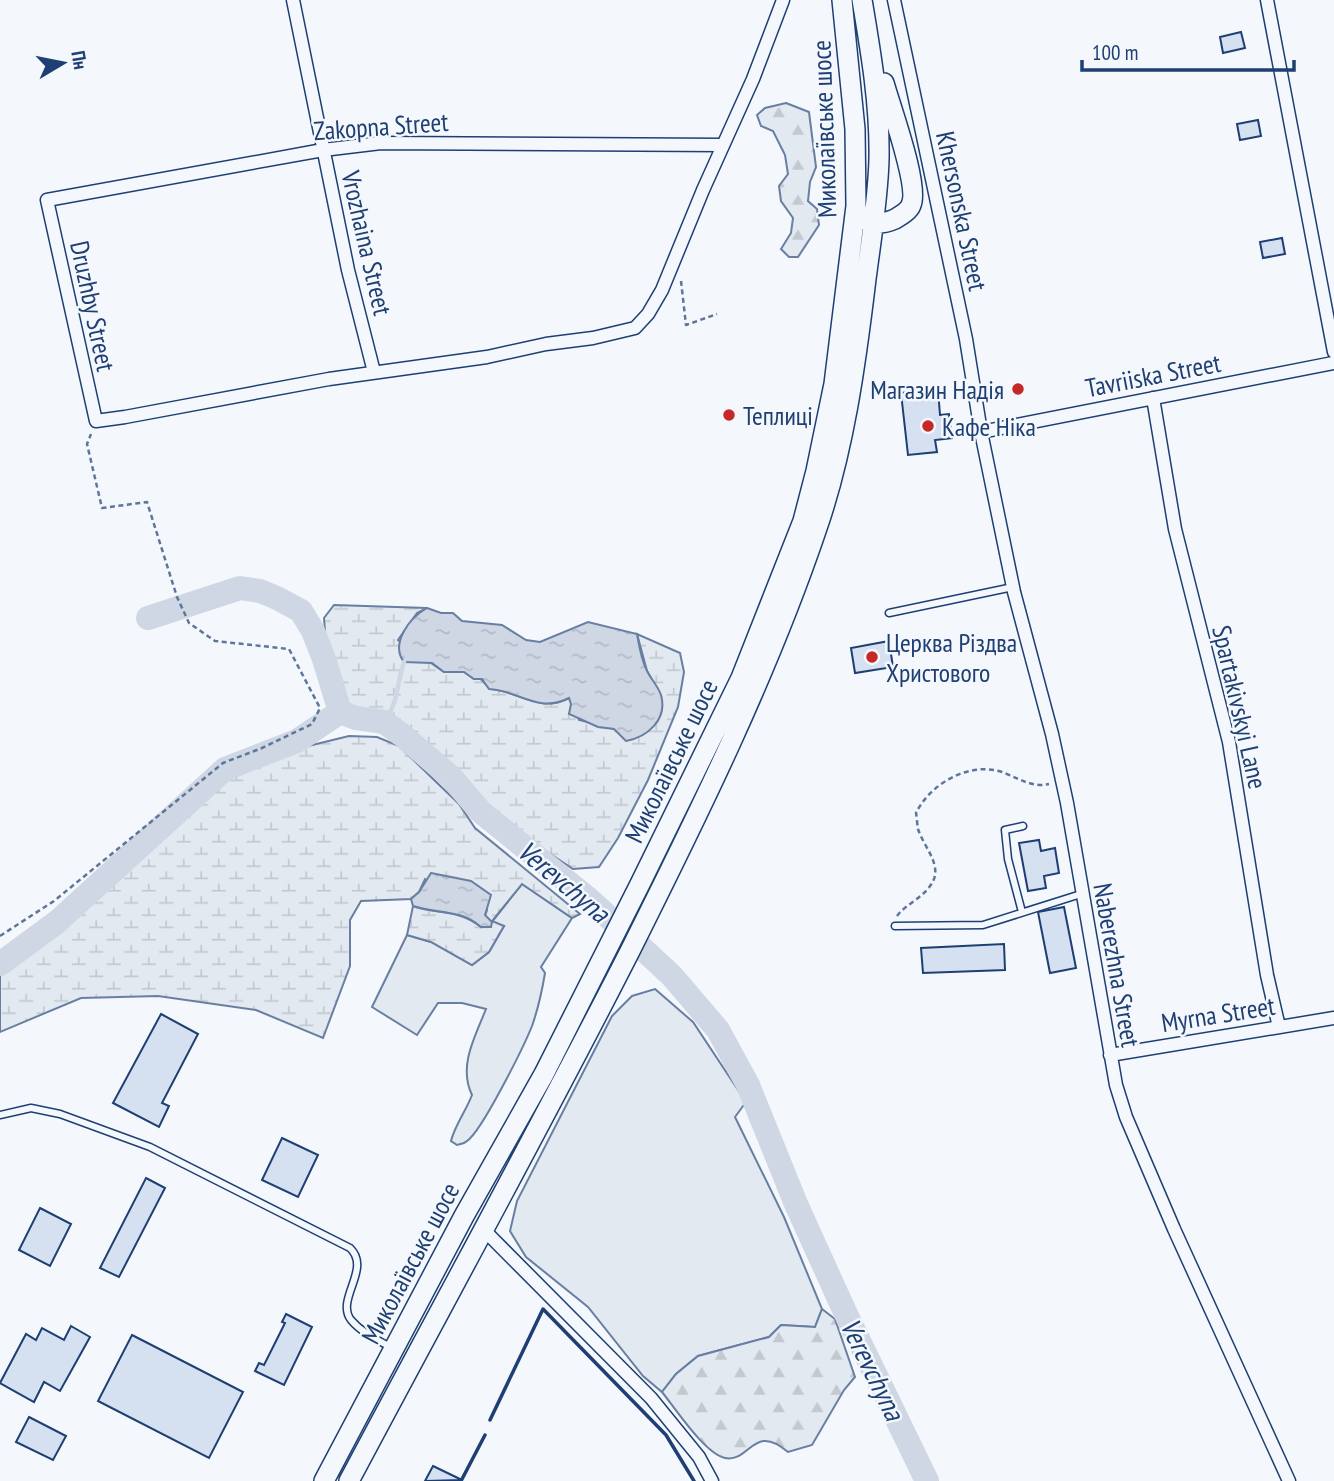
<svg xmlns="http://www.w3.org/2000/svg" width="1334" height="1481" viewBox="0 0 1334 1481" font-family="'PT Sans Narrow',sans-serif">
  <defs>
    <pattern id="forest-firs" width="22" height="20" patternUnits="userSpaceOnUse" patternTransform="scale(1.75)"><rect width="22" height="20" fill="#e3e9f0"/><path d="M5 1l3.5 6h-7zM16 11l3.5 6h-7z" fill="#c2c9d1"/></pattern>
    <pattern id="wetland-marsh" width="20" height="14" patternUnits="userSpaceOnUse" patternTransform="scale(1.75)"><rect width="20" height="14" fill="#e3e9f0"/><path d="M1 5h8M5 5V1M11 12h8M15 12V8" fill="none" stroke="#c2c9d1"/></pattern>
    <pattern id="water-ripples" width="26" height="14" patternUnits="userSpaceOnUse" patternTransform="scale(1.75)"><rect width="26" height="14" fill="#cfd7e4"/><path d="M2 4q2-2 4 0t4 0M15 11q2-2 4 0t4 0" fill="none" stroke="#b1bac7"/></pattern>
  </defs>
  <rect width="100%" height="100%" fill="#f4f7fb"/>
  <path fill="#e3e9f0" stroke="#687fa3" stroke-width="2" d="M522 884 572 918 541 967 545 973C542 991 538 1009 532 1026 524 1046 482 1131 467 1141 464 1144 460 1144 457 1145L451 1141C455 1125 466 1111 472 1095 458 1066 475 1037 486 1009L462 1003H438L417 1035 372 1007 407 935 431 942 472 965 489 952 504 926 492 922Z
    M655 989 693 1022 746 1102 735 1117 784 1217 822 1309 815 1327 781 1325 769 1337 698 1356 676 1374 662 1392 643 1376 588 1307 526 1257 510 1231 517 1201 612 1016 632 996Z"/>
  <path fill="url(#forest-firs)" stroke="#687fa3" stroke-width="2" d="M786 103 809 112 816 167 810 182 808 201 817 209 819 225 798 257H789L781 249 791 233 793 218 781 201 779 186 788 174 785 155 773 131 761 126 757 115 765 108Z
    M822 1309 835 1319 855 1377 844 1390 812 1445 788 1452C753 1422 750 1463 725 1458 705 1454 675 1408 662 1392L676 1374 698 1356 769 1337 781 1325 815 1327Z"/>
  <path fill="url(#wetland-marsh)" stroke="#687fa3" stroke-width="2" d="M334 605 427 608 417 613 398 640 444 672H464L474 679H481L490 689C518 690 539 714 569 698L579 720 614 729 661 696 647 671 637 634 680 653 684 672 678 707 648 780 618 838 599 867 573 869 507 825 423 740 401 722 382 714 365 716 352 712 345 704 326 644 324 618Z
    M349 736 377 737 399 746 459 804 475 828 580 914 572 918 522 884 492 921 504 926 489 952 472 965 431 942 407 935 413 906C439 915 459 909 481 927L487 910 425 879 419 892 411 899 361 901 350 920V966L323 1038 256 1010 158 996 81 998 0 1032V961L57 915 195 791 300 748Z"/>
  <path fill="url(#water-ripples)" stroke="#687fa3" stroke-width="2" d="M427 608 441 613H453L462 621 502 625 526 640 540 642 588 622 637 634C639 646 641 659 647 671 651 679 658 686 661 695 668 720 647 737 626 741L614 729 598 727 569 714 571 704 569 698C538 714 518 690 489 689L482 679H474L464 672H444L432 663 404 662C390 644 409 618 427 608Z
    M431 873 471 881 491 895 485 915 492 922 491 927H481C461 909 438 914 413 906L411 899 419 892Z"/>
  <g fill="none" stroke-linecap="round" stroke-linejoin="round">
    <path stroke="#cfd7e4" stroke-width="4.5" d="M384 722C398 704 397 683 404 662"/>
    <path stroke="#cfd7e4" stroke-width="24" d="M148 618 240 588 260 591 277 598 301 611 313 631 324 659 340 712
      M0 964 57 922 225 769 297 741 340 712 356 718 384 722 402 735 451 777 481 812 590 900 672 976 718 1030 748 1085 796 1204 845 1312 927 1481"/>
  </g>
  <path fill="#d5e0f0" stroke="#1d3f73" stroke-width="2" d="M1241 32 1245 48 1223 53 1220 37Z
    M1258 120 1261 136 1240 140 1237 124Z
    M1282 238 1285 254 1263 258 1260 242Z
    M938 389 940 415 949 414 952 438 935 440 937 452 908 455 901 393Z
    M889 641 893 667 855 673 851 648Z
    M1039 840 1041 851 1055 848 1059 873 1044 876 1046 888 1028 891 1019 843Z
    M1064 907 1076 968 1050 973 1038 912Z
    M1004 944 1005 970 923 973 921 948Z
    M161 1014 198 1034 162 1103 169 1106 159 1127 113 1103Z
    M282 1138 318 1155 298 1197 262 1180Z
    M146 1178 165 1188 119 1277 100 1268Z
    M40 1208 71 1224 50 1266 19 1250Z
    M286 1314 312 1327 284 1385 255 1371 259 1363 264 1365 285 1323 282 1322Z
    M71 1326 90 1337 60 1391 44 1382 34 1402 0 1383 26 1334 36 1340 42 1328 64 1340Z
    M132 1335 243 1392 209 1458 98 1401Z
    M29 1417 66 1436 53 1460 16 1442Z
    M433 1466 462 1480 425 1481Z"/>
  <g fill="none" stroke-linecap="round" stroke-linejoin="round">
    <defs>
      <path id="service" d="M889 613 1013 587
        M1022 912 1008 859 1005 830 1023 826
        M895 926 983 925 1081 894
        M0 1115 31 1108 60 1114 150 1147 350 1248C372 1269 335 1299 351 1320 362 1333 378 1340 392 1348"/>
      <path id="minor" d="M293 0 348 270 374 372
        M894 0 966 339 981 432 1014 592 1052 734 1067 803 1116 1085 1126 1117 1174 1229 1289 1481
        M1267 0 1334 352
        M723 145 381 143 323 150 47 200 96 421 125 417 329 379 487 357 546 344 593 338 635 328 648 314 662 290 703 190 753 79 783 0
        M1153 398 1175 529 1229 742 1267 975 1279 1027
        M981 432 1333 363
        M1110 1055 1334 1018
        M483 1229 651 1398 699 1457 712 1481"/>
      <path id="primary" d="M865 216 868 221C877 225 886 223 895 219 900 216 909 211 911 205 920 187 890 105 884 83
        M324 1481 464 1216 544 1074 640 884 741 678 803 521 816 471 834 384 856 206 855 129 842 0
        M349 1481C443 1304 540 1128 631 949 699 813 767 675 816 531 844 451 856 363 866 279 871 240 878 199 879 159 880 106 871 53 862 0"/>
    </defs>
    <use href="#service" stroke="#1d3f73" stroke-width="9"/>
    <use href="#minor" stroke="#1d3f73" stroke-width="15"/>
    <use href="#primary" stroke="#1d3f73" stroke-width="22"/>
    <path stroke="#5e769c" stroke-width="2.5" stroke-dasharray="5 3.5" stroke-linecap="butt" d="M681 281 686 325 717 314
      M897 916C906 904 921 899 930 886 945 867 924 848 918 829 917 824 917 818 916 813 930 784 969 761 1002 772 1018 778 1032 788 1049 784
      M0 936 54 901 223 763 262 748 312 724 320 708 289 649 215 641 189 623 177 597 147 502 102 508 87 444 91 434"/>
    <use href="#service" stroke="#f4f7fb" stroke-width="6"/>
    <use href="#minor" stroke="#f4f7fb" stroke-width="12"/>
    <use href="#primary" stroke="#f4f7fb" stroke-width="19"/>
    <path stroke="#1d3f73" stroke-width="3.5" d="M490 1420 543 1309 666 1435 694 1481
      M461 1481 485 1435"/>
  </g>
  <g fill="#c62828" stroke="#f4f7fb" stroke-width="2.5">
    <circle cx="1018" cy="389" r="7"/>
    <circle cx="729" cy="415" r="7"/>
    <circle cx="928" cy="426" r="7"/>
    <circle cx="872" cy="657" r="7"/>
  </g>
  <g text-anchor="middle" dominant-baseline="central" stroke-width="5" stroke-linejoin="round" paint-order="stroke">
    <g font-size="26" fill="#1d3f73" stroke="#f4f7fb">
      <text transform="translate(381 126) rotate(-4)">Zakopna Street</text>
      <text transform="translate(824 129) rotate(-92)">Миколаївське шосе</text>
      <text transform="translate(962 211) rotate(78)">Khersonska Street</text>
      <text transform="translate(367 243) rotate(77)">Vrozhaina Street</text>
      <text transform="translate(93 306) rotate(78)">Druzhby Street</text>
      <text transform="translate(1153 375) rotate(-11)">Tavriiska Street</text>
      <text transform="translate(1240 707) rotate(77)">Spartakivskyi Lane</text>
      <text transform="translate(671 761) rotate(-64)">Миколаївське шосе</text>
      <text transform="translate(1117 965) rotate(80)">Naberezhna Street</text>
      <text transform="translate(1218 1014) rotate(-9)">Myrna Street</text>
      <text transform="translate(410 1263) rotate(-62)">Миколаївське шосе</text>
    </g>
    <g font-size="26" fill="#1d3f73" stroke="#f4f7fb" text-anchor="start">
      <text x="1004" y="389" text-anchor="end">Магазин Надія</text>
      <text x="743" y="415">Теплиці</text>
      <text x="942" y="426">Кафе Ніка</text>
      <text x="886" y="642">Церква Різдва<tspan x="886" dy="30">Христового</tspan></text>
    </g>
    <g font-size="28" font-style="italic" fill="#1d3f73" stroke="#f4f7fb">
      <text transform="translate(564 881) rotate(40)">Verevchyna</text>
      <text transform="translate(873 1369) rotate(64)">Verevchyna</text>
    </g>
  </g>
  <g transform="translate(63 63) rotate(80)" stroke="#f4f7fb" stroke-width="5" paint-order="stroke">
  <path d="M0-5L12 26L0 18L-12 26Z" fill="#1d3f73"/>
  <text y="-10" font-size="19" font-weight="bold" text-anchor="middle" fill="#1d3f73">Пн</text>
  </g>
  <path d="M1082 60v10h212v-10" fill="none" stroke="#1d3f73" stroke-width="3.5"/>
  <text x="1092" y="60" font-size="21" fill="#1d3f73" stroke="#f4f7fb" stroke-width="5" paint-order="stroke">100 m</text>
</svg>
